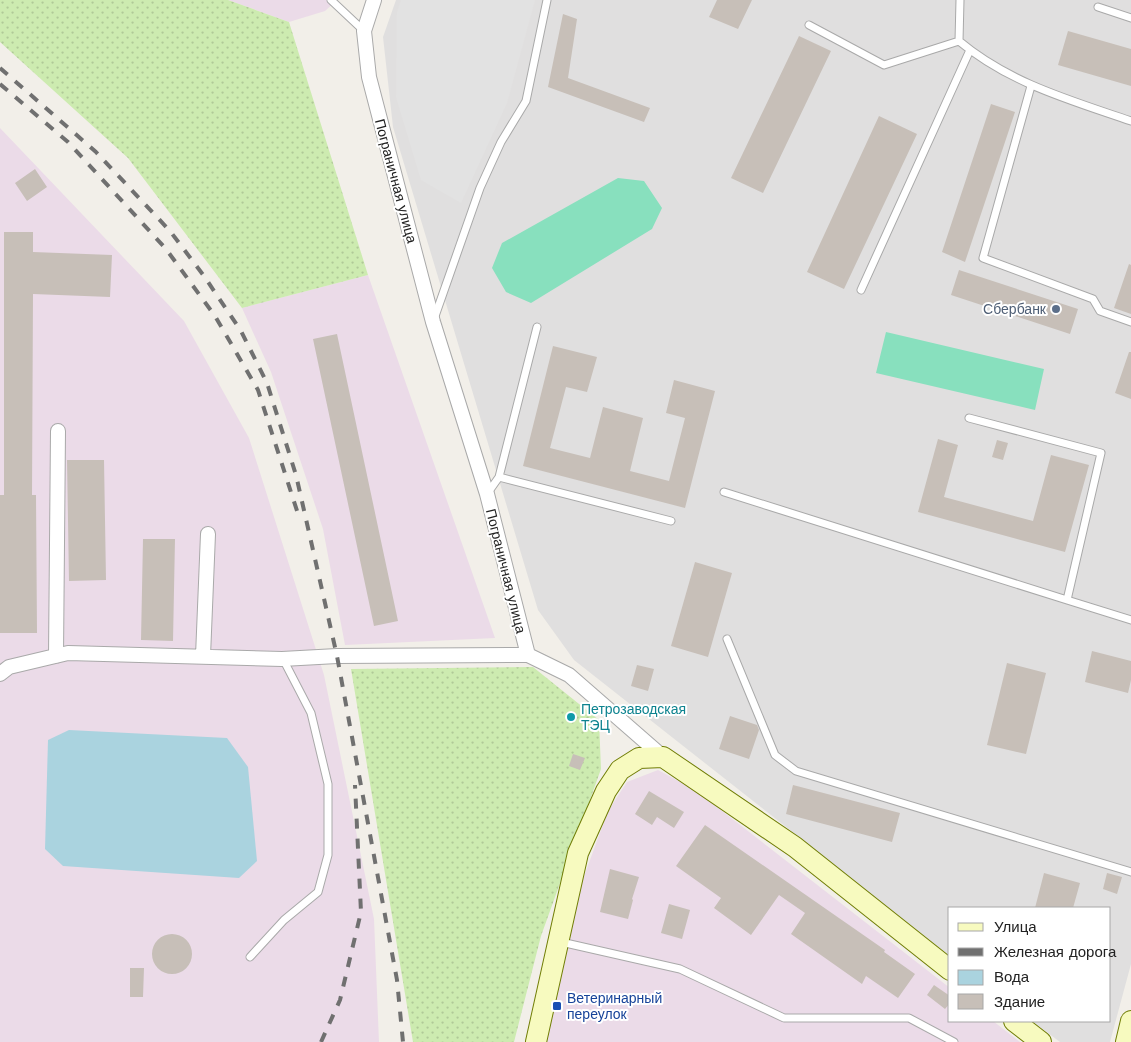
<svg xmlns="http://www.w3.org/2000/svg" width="1131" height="1042" viewBox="0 0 1131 1042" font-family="'Work Sans',sans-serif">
  <defs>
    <pattern id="grass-dots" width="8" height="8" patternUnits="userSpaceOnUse" patternTransform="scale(1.25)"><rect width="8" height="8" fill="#cdebb0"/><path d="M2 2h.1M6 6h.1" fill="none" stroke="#b0c997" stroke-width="1.8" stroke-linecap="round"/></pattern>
  </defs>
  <rect width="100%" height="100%" fill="#f2efe9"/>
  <path fill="#e0dfdf" d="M396 0H1131V964L1110 1042H1060L1032 1021H1110V908H950V956L574 660 538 610 393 127 383 37Z"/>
  <path fill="#ebdbe8" d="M228 0H337L325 11 289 22Z
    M0 128 184 321 249 438 324 675 374 919 379 1042H0Z
    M368 275 495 638 345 645 323 529 271 372 242 308Z
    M658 770 695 790 950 988V1021H993L1020 1042H544L579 890 608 811 627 782Z"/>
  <path fill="url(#grass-dots)" d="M0 0H228L289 22 368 275 242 308 128 158 0 42Z
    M533 667 599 720 601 769 541 936 514 1042H413L351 669Z"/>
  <path fill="#88e0be" d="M618 178 644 181 662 208 652 229 531 303 506 292 492 268 502 243Z
    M886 332 1044 369 1035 410 876 373Z"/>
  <path fill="#e2e2e2" d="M401 0H535L507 103 461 203 421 180 396 97 397 12Z"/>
  <path fill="#aad3df" d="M69 730 227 738 248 767 257 861 239 878 63 866 45 849 48 740Z"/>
  <path fill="#c7bfb8" d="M717 0H752L738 29 709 17Z
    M563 14 577 19 568 78 650 108 644 122 548 87Z
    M1068 31 1131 49V86L1058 65Z
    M799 36 831 51 763 193 731 178Z
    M991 104 1015 112 965 262 942 252Z
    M879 116 917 134 844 289 807 272Z
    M35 169 47 187 27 201 15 183Z
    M4 232H33V252L112 255 110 297 33 294 32 495H36L37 633H0V495H4Z
    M1129 264 1131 265V314L1114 308Z
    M959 270 1078 309 1070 334 951 295Z
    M337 334 398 621 374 626 313 339Z
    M553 346 597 357 587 392 566 387 550 448 590 458 603 407 643 418 630 471 669 481 685 418 666 413 674 380 715 391 685 508 523 466Z
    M1129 352H1131V399L1115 393Z
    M938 439 958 445 944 497 1033 521 1051 455 1089 465 1065 552 918 512Z
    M997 440 1008 443 1003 460 992 457Z
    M67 460H104L106 580 69 581Z
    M143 539H175L173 641 141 640Z
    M695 562 732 573 708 657 671 646Z
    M1092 651 1131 661V680L1128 693 1085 682Z
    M1007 663 1046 673 1026 754 987 745Z
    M637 665 654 669 648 691 631 686Z
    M730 716 757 725 759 730 749 759 719 749Z
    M573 754 585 758 580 770 569 766Z
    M793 785 900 813 892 842 786 814Z
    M649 791 684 812 674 828 657 817 652 825 635 814Z
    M705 825 885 950 884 952 915 974 898 998 866 976 862 984 791 934 805 913 779 895 751 935 714 908 721 898 676 866Z
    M610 869 639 877 632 899 633 900 628 919 600 912Z
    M1044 873 1080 883 1073 908H1035Z
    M1107 873 1122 877 1117 894 1103 889Z
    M669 904 690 910 682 939 661 933Z
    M152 954a20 20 0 1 1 40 0a20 20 0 1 1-40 0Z
    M130 968H144L143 997H130Z
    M934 985 950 996V1003L945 1009 927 995Z"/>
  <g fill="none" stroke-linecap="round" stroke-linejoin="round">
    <defs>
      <path id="lane" d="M331 0 364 31
        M960 0 959 41C1009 83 1070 100 1131 121
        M1098 7 1131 18
        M809 25 884 65 959 41
        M1031 86 983 258 1093 299 1100 311 1131 322
        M861 290 970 50
        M434 319 480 188 501 142 526 101 547 0
        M969 418 1101 453 1067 600 1131 620
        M499 477 671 521
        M724 492 1067 600
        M487 494 499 477 537 327
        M727 639 775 755 796 771 1131 872
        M561 942 680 969 784 1018H909L954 1042
        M250 957 284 920 318 892 328 855V784L311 713 283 659"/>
      <path id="street" d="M374 0 364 31 369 77 433 322 487 494 528 655 569 675 663 757
        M56 656 58 431
        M203 656 208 534
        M0 674 9 667 68 653 282 659 337 656 528 655"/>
      <path id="secondary" d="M1014 1021 1041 1042
        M536 1042 578 853 606 791 620 770 639 758 663 757 795 847 950 970
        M1126 1042 1131 1021"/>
    </defs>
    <use href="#lane" stroke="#a9a9a9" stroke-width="9"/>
    <use href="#street" stroke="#a9a9a9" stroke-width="16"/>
    <use href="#secondary" stroke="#707d05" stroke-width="22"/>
    <use href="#lane" stroke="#fff" stroke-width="7"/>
    <use href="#street" stroke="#fff" stroke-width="14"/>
    <use href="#secondary" stroke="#f7fabf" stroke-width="20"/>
    <path stroke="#707070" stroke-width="4" stroke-dasharray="10 10" stroke-linecap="butt" d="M0 68 96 152 170 231 204 276 241 331 267 383 296 475 337 656 397 980 403 1042
      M0 84 68 142 166 249 215 316 258 390 300 520
      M321 1042 340 1000 361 912 355 785"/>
  </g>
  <circle fill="#5c6f8a" stroke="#fff" stroke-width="2" cx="1056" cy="309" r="5"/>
  <circle fill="#0f9aa8" stroke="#fff" stroke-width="2" cx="571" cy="717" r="5"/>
  <rect fill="#1a4fb4" stroke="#fff" stroke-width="2" x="552" y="1001" width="10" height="10" rx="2.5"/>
  <g text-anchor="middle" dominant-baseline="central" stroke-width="4" stroke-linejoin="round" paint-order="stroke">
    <g font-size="14" fill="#222" stroke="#fff">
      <text transform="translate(396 181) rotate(75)">Пограничная улица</text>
      <text transform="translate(506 571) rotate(76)">Пограничная улица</text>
    </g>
    <g font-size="14" fill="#4e5e75" stroke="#fff" text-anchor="end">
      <text x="1046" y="309">Сбербанк</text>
    </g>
    <g font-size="14" fill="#0d838f" stroke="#fff" text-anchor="start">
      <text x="581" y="709">Петрозаводская<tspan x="581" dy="16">ТЭЦ</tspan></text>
    </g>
    <g font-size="14" fill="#164399" stroke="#fff" text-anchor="start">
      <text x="567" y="998">Ветеринарный<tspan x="567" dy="16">переулок</tspan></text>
    </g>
  </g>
  <rect x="948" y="907" width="162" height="115" fill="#ffffff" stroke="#a7a7a7"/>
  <rect x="958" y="923" width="25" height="8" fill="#f7fabf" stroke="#a7a7a7"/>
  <text x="994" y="932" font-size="15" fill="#222222">Улица</text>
  <rect x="958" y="948" width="25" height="8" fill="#707070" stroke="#a7a7a7"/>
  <text x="994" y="957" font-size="15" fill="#222222">Железная дорога</text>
  <rect x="958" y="970" width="25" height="15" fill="#aad3df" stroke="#a7a7a7"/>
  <text x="994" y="982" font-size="15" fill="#222222">Вода</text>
  <rect x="958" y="994" width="25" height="15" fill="#c7bfb8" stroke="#a7a7a7"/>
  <text x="994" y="1007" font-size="15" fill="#222222">Здание</text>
</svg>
